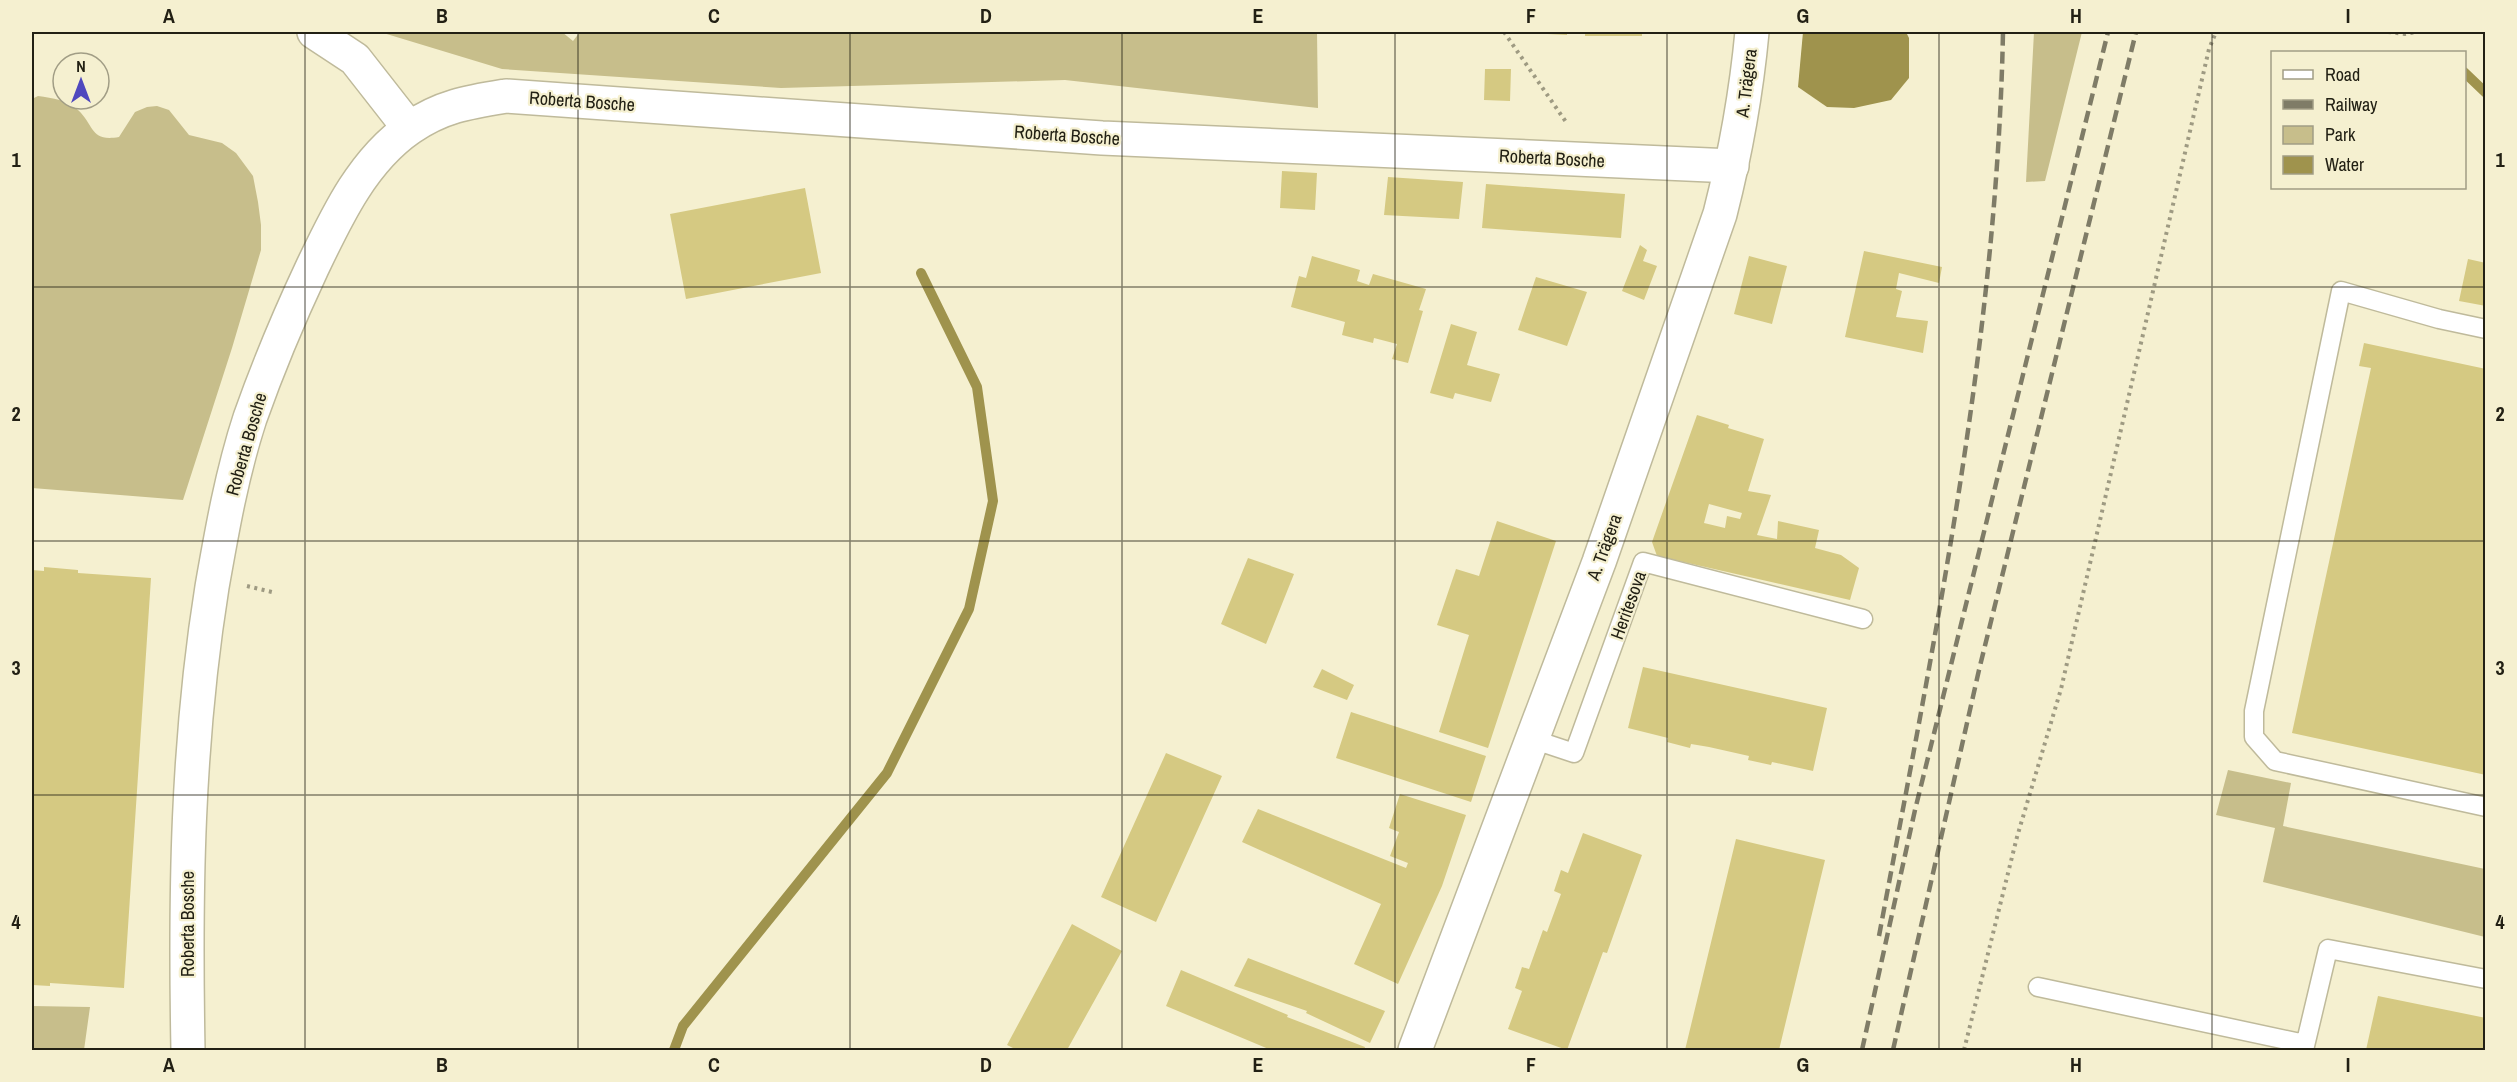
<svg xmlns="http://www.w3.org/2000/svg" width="2517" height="1082" viewBox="0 0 2517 1082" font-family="'Archivo Narrow',sans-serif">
  <rect width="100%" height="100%" fill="#f5f0d0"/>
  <path fill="#c7be8b" d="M380 32H562L573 41 580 32H1317L1318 108 1065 80 781 88 502 69Z
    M2034 32H2082L2045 181 2026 182Z
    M38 96C53 98 67 100 78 110 95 126 90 142 119 137L135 112 147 107 157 106 169 110 189 135 222 143 236 153 253 176 258 202 261 225V250L232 348 183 500 32 488V99Z
    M2228 770 2291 783 2283 826 2485 869V937L2263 882 2275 828 2216 815Z
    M32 1006 90 1007 84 1050H32Z"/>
  <path fill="#9f934d" d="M1803 32H1906L1909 38V78L1891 100 1854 108 1827 107 1798 87Z"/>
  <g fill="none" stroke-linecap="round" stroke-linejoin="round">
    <path stroke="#9f934d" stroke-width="10" d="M2464 72 2486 93
      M674 1050 683 1026 887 773 969 609 993 501 977 387 921 273"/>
  </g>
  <path fill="#d5c982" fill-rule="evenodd" d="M1528 32H1567V35L1528 33Z
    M1585 32H1642V36H1585Z
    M1485 69H1511L1510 101 1484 100Z
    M1282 171 1317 173 1315 210 1280 208Z
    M1388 177 1463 182 1459 219 1384 215Z
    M1486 184 1625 194 1621 238 1482 228Z
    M805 188 821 273 686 299 670 214Z
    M1640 245 1647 250 1643 261 1657 266 1644 300 1622 291Z
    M1864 251 1942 267 1939 283 1899 273 1896 289 1902 291 1896 317 1928 321 1923 353 1845 337Z
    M1312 256 1360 270 1357 281 1369 285 1373 274 1426 289 1419 310 1423 311 1408 363 1392 359 1397 344 1374 338 1373 343 1342 335 1345 322 1291 307 1299 276 1306 278Z
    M1749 256 1787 266 1772 324 1734 314Z
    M2468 259 2486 263V306L2459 301Z
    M1536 277 1587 292 1567 346 1518 330Z
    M1451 324 1477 332 1467 365 1500 374 1491 402 1455 393 1453 399 1430 393Z
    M2364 343 2486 369V775L2292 733 2371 368 2359 366Z
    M1697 415 1729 425 1728 428 1764 439 1748 491 1771 495 1757 535 1777 539 1778 521 1819 530 1815 548 1841 555 1859 568 1850 600 1657 556 1652 542ZM1709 504 1742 513 1740 519 1727 516 1725 528 1704 523Z
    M1497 521 1556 541 1488 748 1439 732 1469 635 1437 625 1456 569 1479 576Z
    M1248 558 1294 574 1266 644 1221 624Z
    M44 567 78 570V573L151 578 124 988 50 983V986L32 985V570L44 571Z
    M1643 667 1827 708 1813 771 1772 762 1771 765 1748 760 1749 756 1709 747 1691 744 1690 748 1667 742 1668 738 1628 728Z
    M1322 669 1354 685 1347 700 1313 687Z
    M1351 712 1486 756 1471 802 1336 758Z
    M1166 753 1222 776 1156 922 1101 897Z
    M1400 794 1466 815 1442 886 1398 984 1354 964 1381 904 1242 842 1258 809 1406 868 1408 863 1390 856 1399 832 1389 828Z
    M1583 833 1642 855 1607 953 1603 952 1567 1050 1508 1029 1522 991 1515 988 1522 967 1529 969 1543 930 1547 932 1561 894 1554 891 1561 870 1568 873Z
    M1736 839 1825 860 1779 1050H1685Z
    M1072 924 1122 951 1067 1050H1017L1007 1045Z
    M1248 958 1385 1011 1370 1043 1306 1013 1307 1011 1234 986Z
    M1181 970 1288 1015 1287 1017 1365 1047 1364 1050H1271L1166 1006Z
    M2378 996 2486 1018V1050H2366Z"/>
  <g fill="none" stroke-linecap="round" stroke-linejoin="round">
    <defs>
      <path id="service" d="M2486 329 2439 319 2341 291 2254 711V737L2275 761 2486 807
        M1532 739 1574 753 1643 562 1863 619
        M2038 987 2305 1044
        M2304 1050 2328 949 2486 979"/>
      <path id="minor" d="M314 32 355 59 409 128
        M188 1050C185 893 187 743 212 587 222 530 232 473 250 418 268 367 289 317 312 268 336 218 362 161 410 128 442 106 469 102 506 96L1102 138 1732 166"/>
      <path id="tertiary" d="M1415 1050 1599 562 1720 214C1736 151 1746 96 1752 32"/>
    </defs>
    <use href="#service" stroke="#bfba9b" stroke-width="21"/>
    <use href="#minor" stroke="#bfba9b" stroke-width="36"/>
    <use href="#tertiary" stroke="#bfba9b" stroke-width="36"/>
    <path stroke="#9e9a82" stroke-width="4" stroke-dasharray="3 4.5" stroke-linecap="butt" d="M1504 32 1566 122
      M2388 32 2405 34 2416 32
      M247 586 276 593
      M1964 1050 2017 837 2061 689 2209 49 2216 32"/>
    <use href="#service" stroke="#fff" stroke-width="18"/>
    <use href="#minor" stroke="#fff" stroke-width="33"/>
    <use href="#tertiary" stroke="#fff" stroke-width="33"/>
    <path stroke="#7f7c67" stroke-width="4.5" stroke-dasharray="12 6" stroke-linecap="butt" d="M1879 936C1935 637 1997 336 2003 32
      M1862 1050 1915 810 2108 32
      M1893 1050 1979 670 2136 32"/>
  </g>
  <path fill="none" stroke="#222014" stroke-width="1.5" stroke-opacity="0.55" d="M305 32V1050M578 32V1050M850 32V1050M1122 32V1050M1395 32V1050M1667 32V1050M1939 32V1050M2212 32V1050M32 287H2486M32 541H2486M32 795H2486"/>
  <g text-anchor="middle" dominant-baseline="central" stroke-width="4.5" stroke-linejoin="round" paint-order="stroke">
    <g font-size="18" fill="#222014" stroke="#f5f0d0">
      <text transform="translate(1746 83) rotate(-83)">A. Trägera</text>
      <text transform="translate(582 101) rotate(4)">Roberta Bosche</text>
      <text transform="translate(1067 135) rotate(4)">Roberta Bosche</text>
      <text transform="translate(1552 158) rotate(3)">Roberta Bosche</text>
      <text transform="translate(246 444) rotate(-74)">Roberta Bosche</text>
      <text transform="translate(1604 547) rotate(-70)">A. Trägera</text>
      <text transform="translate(1628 605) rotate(-70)">Heritesova</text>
      <text transform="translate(187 924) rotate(-90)">Roberta Bosche</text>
    </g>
  </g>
  <rect width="2517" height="1082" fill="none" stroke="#f5f0d0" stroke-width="66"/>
  <rect x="2271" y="51" width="195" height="138" fill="#f5f0d0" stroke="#a19d85" stroke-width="1.5"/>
  <rect x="2283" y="70" width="30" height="9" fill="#ffffff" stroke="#a19d85" stroke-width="1.5"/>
  <text x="2325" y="81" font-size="18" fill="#222014">Road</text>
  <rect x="2283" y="100" width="30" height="9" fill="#7f7c67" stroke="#a19d85" stroke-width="1.5"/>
  <text x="2325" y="111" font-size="18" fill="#222014">Railway</text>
  <rect x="2283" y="126" width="30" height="18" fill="#c7be8b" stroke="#a19d85" stroke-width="1.5"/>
  <text x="2325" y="141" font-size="18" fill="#222014">Park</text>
  <rect x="2283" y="156" width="30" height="18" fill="#9f934d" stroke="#a19d85" stroke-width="1.5"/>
  <text x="2325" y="171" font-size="18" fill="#222014">Water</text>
  <g transform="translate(81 81)"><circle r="28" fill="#f5f0d0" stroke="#a19d85" stroke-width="1.5"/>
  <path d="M0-4.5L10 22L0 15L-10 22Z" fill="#4f48be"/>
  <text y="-9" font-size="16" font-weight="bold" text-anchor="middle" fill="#222014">N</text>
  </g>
  <rect x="33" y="33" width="2451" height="1016" fill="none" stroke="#222014" stroke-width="2"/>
  <g font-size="20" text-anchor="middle" font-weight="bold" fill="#222014">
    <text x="169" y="23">A</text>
    <text x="442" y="23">B</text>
    <text x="714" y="23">C</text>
    <text x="986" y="23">D</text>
    <text x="1258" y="23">E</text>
    <text x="1531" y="23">F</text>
    <text x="1803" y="23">G</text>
    <text x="2076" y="23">H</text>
    <text x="2348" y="23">I</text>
    <text x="16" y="167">1</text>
    <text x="2500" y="167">1</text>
    <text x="16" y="421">2</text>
    <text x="2500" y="421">2</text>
    <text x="16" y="675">3</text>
    <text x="2500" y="675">3</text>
    <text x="16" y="929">4</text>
    <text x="2500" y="929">4</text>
    <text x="169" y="1072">A</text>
    <text x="442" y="1072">B</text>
    <text x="714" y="1072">C</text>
    <text x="986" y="1072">D</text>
    <text x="1258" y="1072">E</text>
    <text x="1531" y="1072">F</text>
    <text x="1803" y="1072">G</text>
    <text x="2076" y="1072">H</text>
    <text x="2348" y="1072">I</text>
  </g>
</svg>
